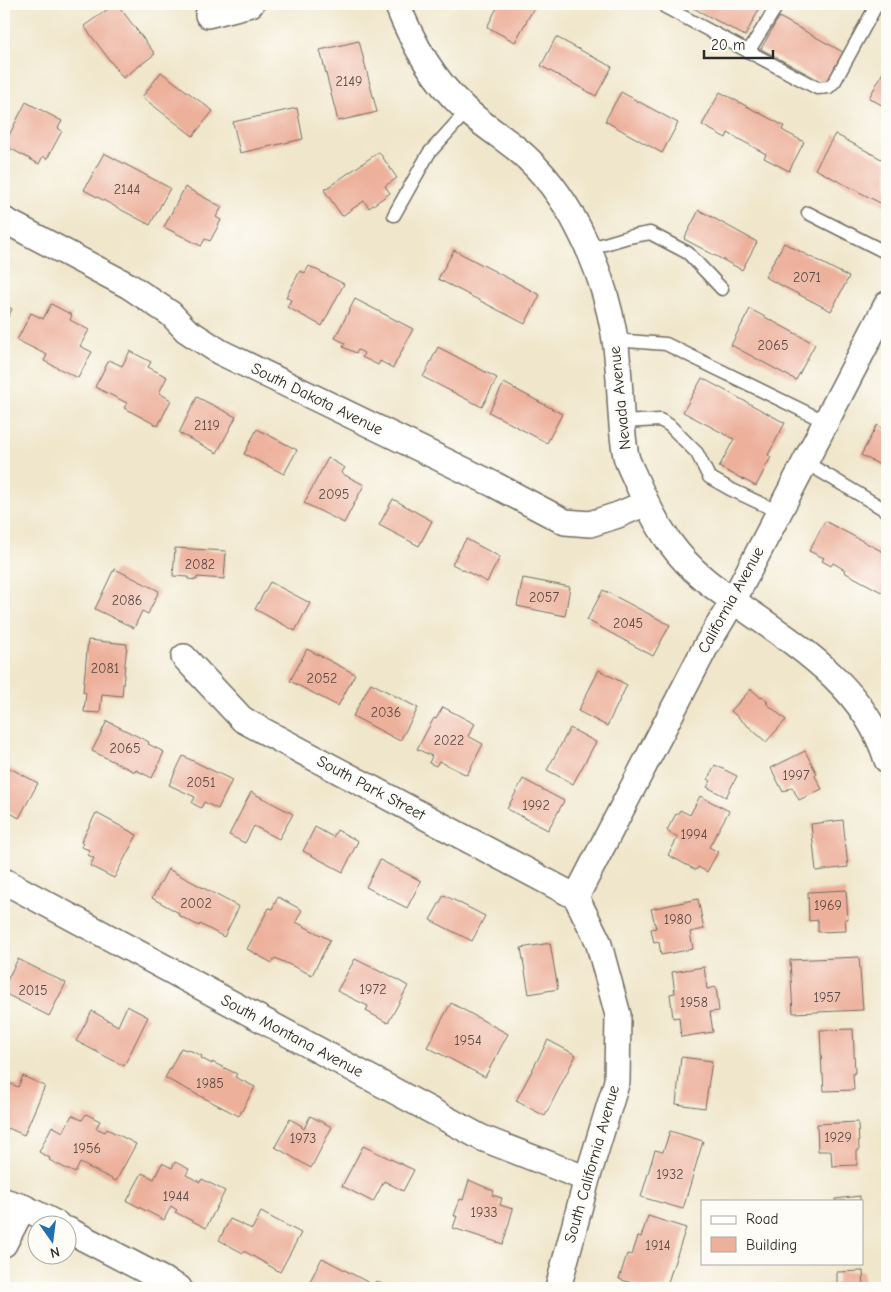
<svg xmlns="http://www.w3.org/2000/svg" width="891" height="1292" viewBox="0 0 891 1292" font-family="'Comic Neue',sans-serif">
  <rect width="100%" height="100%" fill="#fdfcf7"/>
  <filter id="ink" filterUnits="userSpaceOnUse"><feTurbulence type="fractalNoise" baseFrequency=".02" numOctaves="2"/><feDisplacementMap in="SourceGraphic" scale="10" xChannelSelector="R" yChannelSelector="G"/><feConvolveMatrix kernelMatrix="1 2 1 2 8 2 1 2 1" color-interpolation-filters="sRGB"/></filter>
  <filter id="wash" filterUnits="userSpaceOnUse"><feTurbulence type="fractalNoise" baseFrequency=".0096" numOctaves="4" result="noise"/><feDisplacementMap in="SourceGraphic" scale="20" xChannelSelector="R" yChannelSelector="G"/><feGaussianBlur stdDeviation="1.12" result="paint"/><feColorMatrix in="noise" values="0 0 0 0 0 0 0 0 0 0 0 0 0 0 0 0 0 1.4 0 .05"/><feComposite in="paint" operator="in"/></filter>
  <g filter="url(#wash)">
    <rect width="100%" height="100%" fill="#f0e6cb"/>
    <g id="blocks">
      <path fill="#edb09b" d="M115 4H117L155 54 123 78 84 26Z
        M499 4H536L515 42 487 27Z
        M686 4H753L760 7 745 36Z
        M779 17 843 52 826 84 761 49Z
        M556 37 612 67 596 96 541 66Z
        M359 41 377 112 338 121 320 50Z
        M886 67 887 68V108L869 98Z
        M161 72 213 111 193 136 142 97Z
        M621 92 678 123 662 153 605 121Z
        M720 92 784 126 782 130 804 142 789 171 764 158 766 154 728 133 726 138 702 125Z
        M26 102 62 121 58 128 62 131 47 159 43 156 39 164 4 145Z
        M297 108 303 139 240 153 233 122Z
        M835 134 887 162V203L886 206 815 169Z
        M379 152 397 178 385 186 390 193 369 208 364 201 342 216 324 190Z
        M104 153 170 188 150 225 84 190Z
        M185 187 222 207 216 217 221 220 215 232 210 241 205 239 201 246 164 227Z
        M699 210 757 242 742 270 684 239Z
        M784 243 849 277 831 311 765 277Z
        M454 250 540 295 525 324 438 279Z
        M309 266 344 284 322 326 287 307 291 300 286 297 300 271 305 273Z
        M355 299 413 329 393 368 380 361 378 365 362 357 364 353 358 350 356 353 343 347 345 343 335 338Z
        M4 304 12 309 4 325Z
        M51 304 72 315 70 320 89 330 80 346 92 352 78 378 44 361 47 355 17 340 31 313 43 319Z
        M750 309 815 344 796 380 731 345Z
        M438 347 497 378 482 407 423 377Z
        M130 351 151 362 148 367 167 377 159 393 171 400 158 426 124 408 127 403 95 387 109 360 122 366Z
        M702 378 785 423 768 455 771 457 756 486 719 467 734 439 683 412Z
        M504 383 562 414 547 443 489 412Z
        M197 397 236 417 217 453 179 433Z
        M877 425 887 431V467L885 465 884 467 861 455Z
        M257 429 297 450 284 474 244 454Z
        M328 458 345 468 341 473 364 485 344 523 304 503Z
        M393 499 432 521 419 546 379 525Z
        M825 521 887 554V595L844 572 845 570 833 563 831 566 822 561 824 558 809 551Z
        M466 539 500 557 487 582 452 564Z
        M175 548 226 551 224 579 197 577V580L188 579V577L173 576Z
        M115 569 159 591 148 614 142 611 134 628 95 609 113 571 114 572Z
        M523 578 570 587 565 616 517 606Z
        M270 582 310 603 295 631 255 609Z
        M603 590 670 625 653 656 587 620Z
        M88 640 127 644 122 696 102 694 100 713 84 712 86 693 83 692Z
        M307 649 355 674 338 706 290 681Z
        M599 670 627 685 607 726 578 711Z
        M371 683 418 708 400 741 353 716Z
        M751 689 761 698 762 697 768 702 766 703 786 720 766 742 731 711Z
        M443 707 475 724 468 736 483 744 467 775 439 761 436 766 429 763 432 756 417 749 434 718 436 719Z
        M107 721 149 742 148 744 164 752 152 778 136 770 135 772 92 751Z
        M570 728 596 742 573 784 547 770Z
        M805 751 817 774 815 776 822 789 799 800 792 787 783 792 771 768Z
        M183 756 232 780 218 809 204 802 201 808 192 803 195 797 169 785Z
        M4 765 38 783 19 818 4 809Z
        M715 765 737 776 726 797 707 787 711 781 708 779Z
        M523 779 564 801 548 830 507 809Z
        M251 792 293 814 279 839 254 826 245 843 229 835Z
        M700 796 729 811 709 847 718 852 707 872 698 867 696 870 668 855 678 837 668 832 667 830 676 814 677 815 680 810 690 815Z
        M96 813 137 835 114 878 90 866 94 858 88 855 90 850 81 847 83 844 81 842Z
        M843 820 848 867 816 871 811 824Z
        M315 827 333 837 337 830 358 841 343 872 303 851Z
        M380 860 421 881 407 908 366 887Z
        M168 869 239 907 224 937 200 924 199 926 178 915 179 913 152 898Z
        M846 890 848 919H845L846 931 818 932V920L809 921 808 892Z
        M444 895 485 916 472 941 430 920Z
        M278 897 302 910 296 922 330 940 312 975 275 958 272 963 247 949 269 908 272 909Z
        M698 899 704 929 690 932 693 949 661 955 659 942 654 943 651 929 656 928 651 909Z
        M550 943 558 989 529 994 521 948Z
        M859 957 863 1010 793 1013 790 960Z
        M18 959 66 983 49 1016 4 993V986Z
        M355 959 383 973 384 972 408 986 388 1023 366 1011 368 1006 337 991Z
        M704 967 707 989 716 987 719 1011 710 1012 713 1032 681 1037 679 1017 673 1018 670 994 675 993 672 972Z
        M451 1003 508 1034 485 1077 427 1047Z
        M127 1006 148 1017 124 1066 76 1041 92 1011 118 1026Z
        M853 1029 855 1073H853L854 1090 824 1091 823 1074H822L820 1030Z
        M548 1040 576 1055 545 1116 516 1101Z
        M181 1048 186 1050 187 1049 202 1056 201 1058 212 1064V1062L237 1074 235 1077 255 1087 239 1116 165 1078Z
        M681 1057 712 1061 705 1108 676 1104Z
        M23 1076 45 1086 24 1135 8 1128 6 1133H4V1081L18 1087Z
        M86 1114 100 1121 96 1128 105 1132 107 1129 136 1144 116 1181 80 1163 75 1173 49 1160 50 1158 39 1152 52 1126 63 1132 72 1115 82 1120Z
        M310 1116 332 1127 311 1168 275 1147 290 1119 302 1126 301 1127 304 1129Z
        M858 1122 859 1150H857V1165L832 1166 831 1151H818L817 1124Z
        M670 1131 703 1141 683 1209 641 1197 655 1150 663 1152Z
        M363 1146 414 1170 403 1191 384 1181 373 1202 342 1186Z
        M175 1162 189 1169 186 1175 200 1182 202 1179 225 1191 206 1228 175 1212 177 1210 171 1206 164 1220 127 1201 142 1173 154 1179 162 1163 172 1168Z
        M469 1180 494 1191 492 1195 502 1198 500 1205 513 1209 503 1244 453 1228 457 1216H454L460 1199 463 1200Z
        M860 1196V1201H835V1199Z
        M261 1212 301 1233 280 1272 244 1251 243 1253 219 1240 230 1219 252 1229Z
        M648 1216 686 1228 666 1288H646L619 1279 627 1254 632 1255 638 1236 641 1237Z
        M322 1258 373 1285 376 1281 386 1286 384 1288H308L307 1287Z
        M863 1271 864 1288H818V1285L837 1284V1272Z"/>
    </g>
  </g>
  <g filter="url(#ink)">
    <use href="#blocks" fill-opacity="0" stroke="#706c63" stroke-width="1"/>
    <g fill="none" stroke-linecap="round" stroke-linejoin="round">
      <defs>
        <path id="lane" d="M667 4 665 7 817 88 829 87 835 81 877 4
          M748 52 778 4
          M808 213 887 253
          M394 215 429 153 467 111
          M588 249 628 237 650 233 688 253 722 289
          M614 340 666 344 826 422
          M622 422 660 420 669 425 697 453 709 477 730 489 779 512
          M805 462 887 511"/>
        <path id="street" d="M397 4C412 42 432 78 462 106 479 123 500 135 518 150 543 171 563 198 578 227 600 269 615 320 618 367 621 396 620 427 626 456 628 464 632 471 635 478 645 501 656 524 671 544 692 573 716 589 745 609 803 649 865 689 887 760
          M208 15 251 4
          M4 220 129 286 171 314 186 330 220 352 495 485 565 522 590 524 618 515 646 503
          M184 657 243 720 576 897
          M4 881 482 1138 587 1179
          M576 897 705 648 733 601 887 304
          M4 1201 23 1207 57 1224
          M68 1230 179 1288
          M4 1244 23 1207
          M558 1288 587 1179 617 1081 618 1015 598 941 576 897"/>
      </defs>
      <use href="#lane" stroke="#706c63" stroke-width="15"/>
      <use href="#street" stroke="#706c63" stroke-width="28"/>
      <use href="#lane" stroke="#fff" stroke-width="12"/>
      <use href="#street" stroke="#fff" stroke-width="25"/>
    </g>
  </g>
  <g text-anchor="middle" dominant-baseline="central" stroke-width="4.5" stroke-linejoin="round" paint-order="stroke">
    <g font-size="14" fill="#5c4c47">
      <text x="349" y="81">2149</text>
      <text x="127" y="189">2144</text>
      <text x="807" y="277">2071</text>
      <text x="773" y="345">2065</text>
      <text x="207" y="425">2119</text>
      <text x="334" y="494">2095</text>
      <text x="200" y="564">2082</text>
      <text x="544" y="597">2057</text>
      <text x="127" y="600">2086</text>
      <text x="628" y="623">2045</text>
      <text x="105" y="668">2081</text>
      <text x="322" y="678">2052</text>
      <text x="386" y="712">2036</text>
      <text x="449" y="740">2022</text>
      <text x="125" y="748">2065</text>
      <text x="796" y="775">1997</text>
      <text x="201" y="782">2051</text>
      <text x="536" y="805">1992</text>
      <text x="694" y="834">1994</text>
      <text x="196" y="903">2002</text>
      <text x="828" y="905">1969</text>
      <text x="678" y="919">1980</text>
      <text x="373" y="989">1972</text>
      <text x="33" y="990">2015</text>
      <text x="827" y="997">1957</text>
      <text x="694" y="1002">1958</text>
      <text x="468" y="1040">1954</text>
      <text x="210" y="1083">1985</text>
      <text x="838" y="1137">1929</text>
      <text x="303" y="1138">1973</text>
      <text x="87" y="1148">1956</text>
      <text x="670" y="1174">1932</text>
      <text x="176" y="1196">1944</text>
      <text x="484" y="1212">1933</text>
      <text x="658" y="1245">1914</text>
    </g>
    <g font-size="16" fill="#2b2b2b" stroke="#fdfcf7">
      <text transform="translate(620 398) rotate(-96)">Nevada Avenue</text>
      <text transform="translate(317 399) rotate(26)">South Dakota Avenue</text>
      <text transform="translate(731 600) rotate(-61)">California Avenue</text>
      <text transform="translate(371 788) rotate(28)">South Park Street</text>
      <text transform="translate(292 1036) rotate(28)">South Montana Avenue</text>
      <text transform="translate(592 1164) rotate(-74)">South California Avenue</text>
    </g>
  </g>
  <rect width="891" height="1292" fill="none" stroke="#fdfcf7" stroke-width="20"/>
  <rect x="701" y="1200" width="162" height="65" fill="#fdfcf7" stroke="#a9a8a5"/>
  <rect x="711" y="1216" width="25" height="8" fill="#ffffff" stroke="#a9a8a5"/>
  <text x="746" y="1224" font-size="15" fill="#2b2b2b">Road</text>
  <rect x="711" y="1237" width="25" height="15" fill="#edb09b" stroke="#a9a8a5"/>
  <text x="746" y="1250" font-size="15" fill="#2b2b2b">Building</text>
  <g transform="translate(52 1240) rotate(166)"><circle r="24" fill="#fdfcf7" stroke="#a9a8a5"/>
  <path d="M0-4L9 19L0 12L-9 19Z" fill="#1f6fb2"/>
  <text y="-8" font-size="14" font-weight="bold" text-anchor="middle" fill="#2b2b2b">N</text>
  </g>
  <path d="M704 50v8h69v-8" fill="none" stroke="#2b2b2b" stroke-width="2.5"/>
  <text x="711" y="50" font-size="15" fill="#2b2b2b" stroke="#fdfcf7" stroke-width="4" paint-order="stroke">20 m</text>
</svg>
